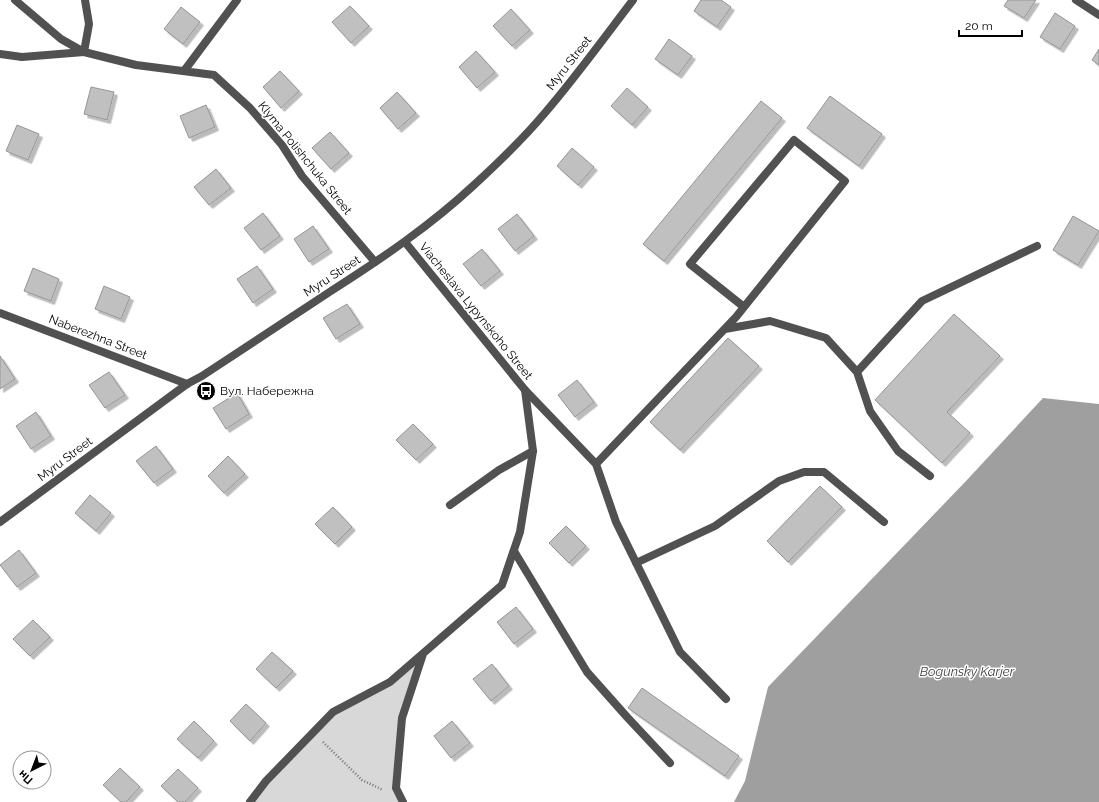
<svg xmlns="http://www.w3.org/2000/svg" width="1099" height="802" viewBox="0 0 1099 802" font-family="Raleway,sans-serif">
  <defs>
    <filter id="shadow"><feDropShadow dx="3.5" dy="3.5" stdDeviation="0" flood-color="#0004"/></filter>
  </defs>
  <rect width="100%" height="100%" fill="#fff"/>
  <path fill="#d8d8d8" d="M423 653 402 718 396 788 403 802H250L333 712 390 682Z"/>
  <path fill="#9f9f9f" d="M1043 398 1099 404V802H734L745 781 768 687 966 481Z"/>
  <path fill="#c0c0c0" stroke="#959595" filter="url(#shadow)" d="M701 0H721L731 7 717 27 694 11Z
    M1008 0H1036L1024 18 1004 6Z
    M350 6 369 26 351 43 332 22Z
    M181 7 200 22 183 44 164 29Z
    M511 9 530 30 512 46 493 26Z
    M1055 13 1075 26 1060 49 1040 37Z
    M669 39 692 56 678 75 655 59Z
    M1099 49V65L1092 60Z
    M476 51 495 72 477 88 459 67Z
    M280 71 299 91 281 108 263 87Z
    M91 87 114 92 107 120 84 114Z
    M627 88 648 107 632 125 611 106Z
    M397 92 416 113 398 129 380 108Z
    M830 96 882 134 859 166 807 128Z
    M761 101 782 118 664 261 643 244Z
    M206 105 215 127 189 138 180 116Z
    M17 125 39 134 28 160 6 151Z
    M330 132 349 153 331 169 312 148Z
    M572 148 594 167 578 185 557 166Z
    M216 169 231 188 209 205 194 187Z
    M263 213 280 236 261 250 244 228Z
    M517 214 534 236 515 251 498 229Z
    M1073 216 1099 231 1078 265 1053 250Z
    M313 226 329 249 309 262 294 239Z
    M482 249 500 271 481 286 463 264Z
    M257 266 273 289 253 303 237 279Z
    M33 268 59 279 51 301 24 291Z
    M104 286 130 297 121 319 95 309Z
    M347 304 360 324 336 339 323 318Z
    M954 314 1000 356 947 412 970 433 942 463 875 400Z
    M728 338 759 366 680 450 650 422Z
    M0 356 15 379 0 389Z
    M109 372 125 395 105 408 89 385Z
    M577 380 594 402 575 417 558 395Z
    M237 393 249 414 226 429 213 408Z
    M36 412 51 436 31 449 16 426Z
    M413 424 433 444 416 460 396 440Z
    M156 446 173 469 154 483 136 461Z
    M228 456 245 474 224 493 208 476Z
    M820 486 842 507 788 562 767 541Z
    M90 495 111 513 96 531 75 513Z
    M333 507 352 527 335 544 315 524Z
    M566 526 586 546 569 563 549 543Z
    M19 550 36 573 17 587 0 565Z
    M516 607 533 629 514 644 497 622Z
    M33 620 50 637 30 656 13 639Z
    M272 652 293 671 276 688 256 669Z
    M492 664 509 686 491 701 473 679Z
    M642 688 739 756 725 776 628 708Z
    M246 704 266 723 250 741 230 721Z
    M194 721 214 741 198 758 177 739Z
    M452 721 470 743 451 758 434 736Z
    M120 768 140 787 126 802H121L103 785Z
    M178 769 198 788 185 802H178L161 786Z"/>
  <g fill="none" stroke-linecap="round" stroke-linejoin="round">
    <path stroke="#737373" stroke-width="2.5" stroke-dasharray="1 2" stroke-linecap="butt" d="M323 742 362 780 383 790"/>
    <path stroke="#515151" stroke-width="8" d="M0 54 22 57 84 52
      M725 329 770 321 826 338 857 372 922 301 1037 246
      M857 372 870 411 898 451 930 476
      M525 390 596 464 736 317 744 307 845 181 794 140 690 264 744 307
      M596 464 616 522 680 652 726 699
      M450 505 499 470 533 451
      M514 551 587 672 627 717 670 763
      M636 563 715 526 779 481 804 472H824L884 522"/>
    <path stroke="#515151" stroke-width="8" d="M15 0 61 39 84 52 136 65 214 75 250 108 282 145 302 176 375 262
      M1076 0 1099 15
      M84 52 89 24 85 0
      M184 71 237 0
      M0 313 187 384
      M250 802 266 781 333 712 390 682 502 585 520 532 533 451 525 390 405 242
      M403 802 396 788 402 718 423 654"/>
    <path stroke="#515151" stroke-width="8" d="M0 522 187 384 202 376C245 348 288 319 331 291 381 259 430 226 474 185 498 163 522 140 544 114 575 78 604 38 633 0"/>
  </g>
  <defs>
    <symbol id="bus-disc" viewBox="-11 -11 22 22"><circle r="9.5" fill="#000" stroke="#fff"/><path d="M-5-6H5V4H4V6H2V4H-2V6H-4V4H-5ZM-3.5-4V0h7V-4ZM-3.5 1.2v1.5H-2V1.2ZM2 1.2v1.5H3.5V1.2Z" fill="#fff"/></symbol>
  </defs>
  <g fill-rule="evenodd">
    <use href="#bus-disc" x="195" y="380" width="22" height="22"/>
  </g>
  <g text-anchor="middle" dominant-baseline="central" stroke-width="3" stroke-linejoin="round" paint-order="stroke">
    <g font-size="12" fill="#000" stroke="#fff">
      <text transform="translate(569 63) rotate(-52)">Myru Street</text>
      <text transform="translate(305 158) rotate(51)">Klyma Polishchuka Street</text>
      <text transform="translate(332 276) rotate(-33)">Myru Street</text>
      <text transform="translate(476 311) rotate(51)">Viacheslava Lypynskoho Street</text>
      <text transform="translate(98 337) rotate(21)">Naberezhna Street</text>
      <text transform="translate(65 459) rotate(-37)">Myru Street</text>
    </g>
    <g font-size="12" fill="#000" stroke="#fff" text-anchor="start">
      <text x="220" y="391">Вул. Набережна</text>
    </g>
    <g font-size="13" font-style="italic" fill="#404040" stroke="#fff">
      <text x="967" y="671">Bogunsky Karjer</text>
    </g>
  </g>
  <g transform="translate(32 770) rotate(222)"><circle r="19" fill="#ffffff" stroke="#999999"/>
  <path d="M0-3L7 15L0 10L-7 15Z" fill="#000000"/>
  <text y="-6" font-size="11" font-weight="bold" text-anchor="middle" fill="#000000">Пн</text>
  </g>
  <path d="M959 30v6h63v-6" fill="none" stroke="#000000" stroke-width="2"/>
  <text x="965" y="30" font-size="12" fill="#000000" stroke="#ffffff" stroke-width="3" paint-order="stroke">20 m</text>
</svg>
